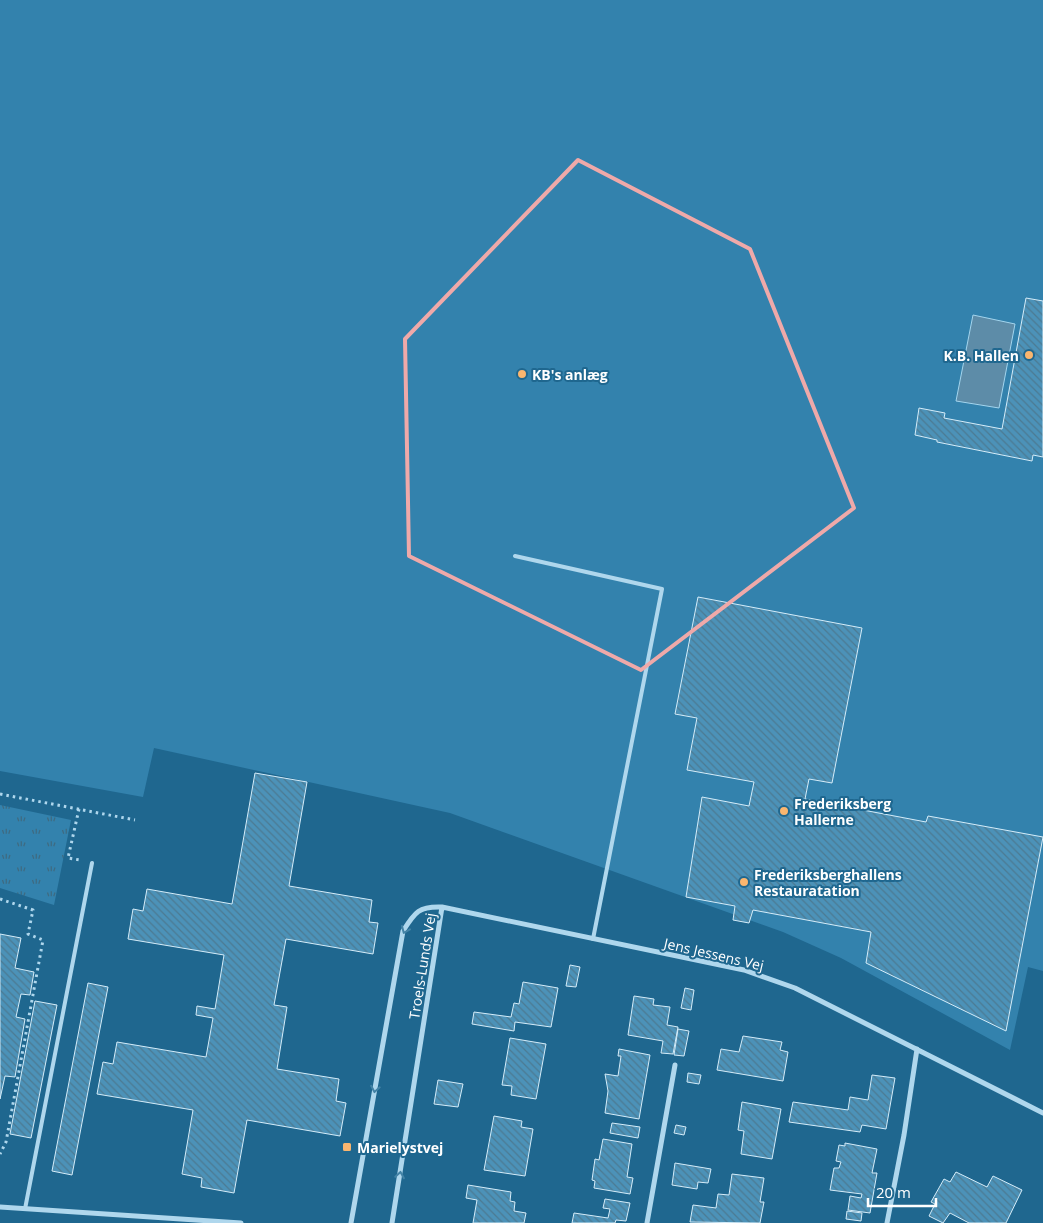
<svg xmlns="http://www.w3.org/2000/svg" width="1043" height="1223" viewBox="0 0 1043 1223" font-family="'Open Sans',sans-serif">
  <defs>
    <pattern id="park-tufts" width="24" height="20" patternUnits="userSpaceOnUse" patternTransform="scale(1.25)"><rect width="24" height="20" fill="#3382ad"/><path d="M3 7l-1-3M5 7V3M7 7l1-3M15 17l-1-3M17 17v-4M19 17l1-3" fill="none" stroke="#3e6a81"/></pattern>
    <pattern id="building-back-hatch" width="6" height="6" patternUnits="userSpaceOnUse" patternTransform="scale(1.25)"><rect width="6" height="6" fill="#4c92b8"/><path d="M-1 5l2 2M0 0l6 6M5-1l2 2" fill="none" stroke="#4c7a92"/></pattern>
  </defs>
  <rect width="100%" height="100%" fill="#1f678f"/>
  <path fill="url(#park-tufts)" d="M0 805 71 820 54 905 0 888Z"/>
  <path fill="#3382ad" d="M0 0H1043V971L1028 967 1010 1050 841 958 783 932 450 813 154 748 143 797 0 771Z"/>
  <path fill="#5d8ca8" stroke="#a3d5ee" d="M973 315 1015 324 999 408 956 401Z"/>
  <path fill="url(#building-back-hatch)" stroke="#d4ecf9" d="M1026 298 1043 301V457L1033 455 1032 461 937 442V440L915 435 919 408 945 413 944 418 1002 429Z
    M698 597 862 628 832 783 809 779 805 799 926 822 928 816 1043 837 1006 1031 866 963 871 932 753 910 749 923 733 920 735 906 686 897 702 797 749 806 754 782 687 770 697 718 675 714Z
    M255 773 307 782 289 886 372 900 369 922 378 923 373 954 286 939 274 1005 287 1007 277 1069 339 1079 336 1101 346 1103 340 1136 247 1120 234 1193 201 1187 202 1178 182 1174 193 1110 97 1094 103 1062 113 1064 117 1042 206 1057 213 1018 196 1015 197 1006 215 1009 224 955 128 939 133 909 143 911 147 889 232 904Z
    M0 934 21 938 15 968 34 972 30 995 21 994 16 1017 25 1019 15 1077 5 1076 0 1099Z
    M570 965 580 967 576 987 566 986Z
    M523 982 558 988 551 1027 515 1022 514 1031 472 1024 474 1012 511 1017 514 1003 519 1004Z
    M88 983 108 987 72 1175 52 1171Z
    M685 988 694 990 691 1010 681 1008Z
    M634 996 654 999 653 1005 670 1007 667 1025 678 1027 673 1054 661 1053 663 1041 628 1035Z
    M35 1001 57 1005 31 1138 10 1134Z
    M678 1029 689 1031 684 1056 674 1055Z
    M743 1036 782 1042 780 1050 788 1052 783 1081 717 1070 721 1049 739 1052Z
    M510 1038 546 1044 536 1099 511 1095 512 1086 502 1085Z
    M619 1049 650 1055 639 1119 605 1113 608 1091 605 1074 618 1076 621 1056H618Z
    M688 1073 701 1075 699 1084 687 1082Z
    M872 1075 895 1078 886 1129 862 1125 860 1132 789 1122 793 1102 848 1110 850 1097 868 1100Z
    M438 1080 463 1084 458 1107 434 1104Z
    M742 1102 781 1109 772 1159 741 1154 744 1131 738 1130Z
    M494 1116 522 1121 521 1127 533 1129 525 1176 484 1170Z
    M612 1123 640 1127 638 1138 610 1133Z
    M676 1125 686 1127 684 1135 674 1133Z
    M603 1139 632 1144 627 1177 633 1178 630 1194 594 1188 595 1181 592 1180 595 1159 599 1160Z
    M845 1143 877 1149 872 1173H877L870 1213 848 1210 850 1196 861 1198 862 1194 830 1190 834 1168H839L841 1162 836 1161 839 1145 845 1146Z
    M675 1163 711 1169 708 1183 698 1182 697 1189 672 1185Z
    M956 1172 987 1187 993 1176 1022 1190 1006 1223H969L950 1213 943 1223 929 1216 935 1204 931 1202 944 1179 950 1182Z
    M732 1174 764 1178 760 1202H764L760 1223 690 1222 693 1205 716 1208 718 1194 729 1195Z
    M468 1185 511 1192 510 1201 515 1202 514 1211 526 1213 524 1223H473L477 1200 466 1198Z
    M605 1199 630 1203 626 1221 616 1220 615 1223H572L574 1213 608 1218 610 1209 603 1208Z
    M847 1211 862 1213 861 1221 846 1219Z"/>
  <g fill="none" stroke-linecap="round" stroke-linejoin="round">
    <path stroke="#afd7ed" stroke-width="3" stroke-dasharray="2.5 4" stroke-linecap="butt" d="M0 794 135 820
      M79 809 68 858 80 860
      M0 899 33 910 28 934 43 940 6 1142 0 1154"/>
    <path stroke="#afd7ed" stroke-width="4" d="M515 556 662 589 593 939
      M25 1209 92 863"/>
    <path stroke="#afd7ed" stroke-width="5" d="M0 1207 241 1223
      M351 1223 403 931C415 912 419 906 442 907L744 970 795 988 1043 1113
      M392 1223 442 907
      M647 1223 675 1065
      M887 1223 904 1135 917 1049"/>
  </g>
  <defs><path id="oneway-chevron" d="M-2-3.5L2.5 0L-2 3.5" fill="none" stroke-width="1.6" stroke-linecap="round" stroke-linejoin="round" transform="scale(1.25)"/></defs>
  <g stroke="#4383a6">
    <use href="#oneway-chevron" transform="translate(405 930) rotate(113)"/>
    <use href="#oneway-chevron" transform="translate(375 1089) rotate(100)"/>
    <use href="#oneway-chevron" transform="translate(400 1175) rotate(-81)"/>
  </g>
  <path fill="none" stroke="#efa9a9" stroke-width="4" stroke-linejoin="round" d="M578 160 750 249 854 508 641 670 409 556 405 339Z"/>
  <g fill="#fab66f" stroke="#1f678f" stroke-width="2">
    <circle cx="1029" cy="355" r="5"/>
    <circle cx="522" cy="374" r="5"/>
    <circle cx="784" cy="811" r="5"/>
    <circle cx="744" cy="882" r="5"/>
    <rect x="342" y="1142" width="10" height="10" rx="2.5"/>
  </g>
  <g text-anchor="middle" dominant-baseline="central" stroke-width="4" stroke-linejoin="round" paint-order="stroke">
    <g font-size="14" font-weight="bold" fill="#fff" stroke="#1f678f" text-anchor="start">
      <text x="1019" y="355" text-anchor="end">K.B. Hallen</text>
      <text x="532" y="374">KB's anlæg</text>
      <text x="794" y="803">Frederiksberg<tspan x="794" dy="16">Hallerne</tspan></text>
      <text x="754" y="874">Frederiksberghallens<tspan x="754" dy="16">Restauratation</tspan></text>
      <text x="357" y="1147">Marielystvej</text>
    </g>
    <g font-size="14" fill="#fff" stroke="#1f678f">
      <text transform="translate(714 954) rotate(13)">Jens Jessens Vej</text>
      <text transform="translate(422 966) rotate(-81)">Troels-Lunds Vej</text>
    </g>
  </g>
  <path d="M868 1198v8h68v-8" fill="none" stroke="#ffffff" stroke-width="2.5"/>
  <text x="876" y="1198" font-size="15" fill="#ffffff" stroke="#1f678f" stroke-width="4" paint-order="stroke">20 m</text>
</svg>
